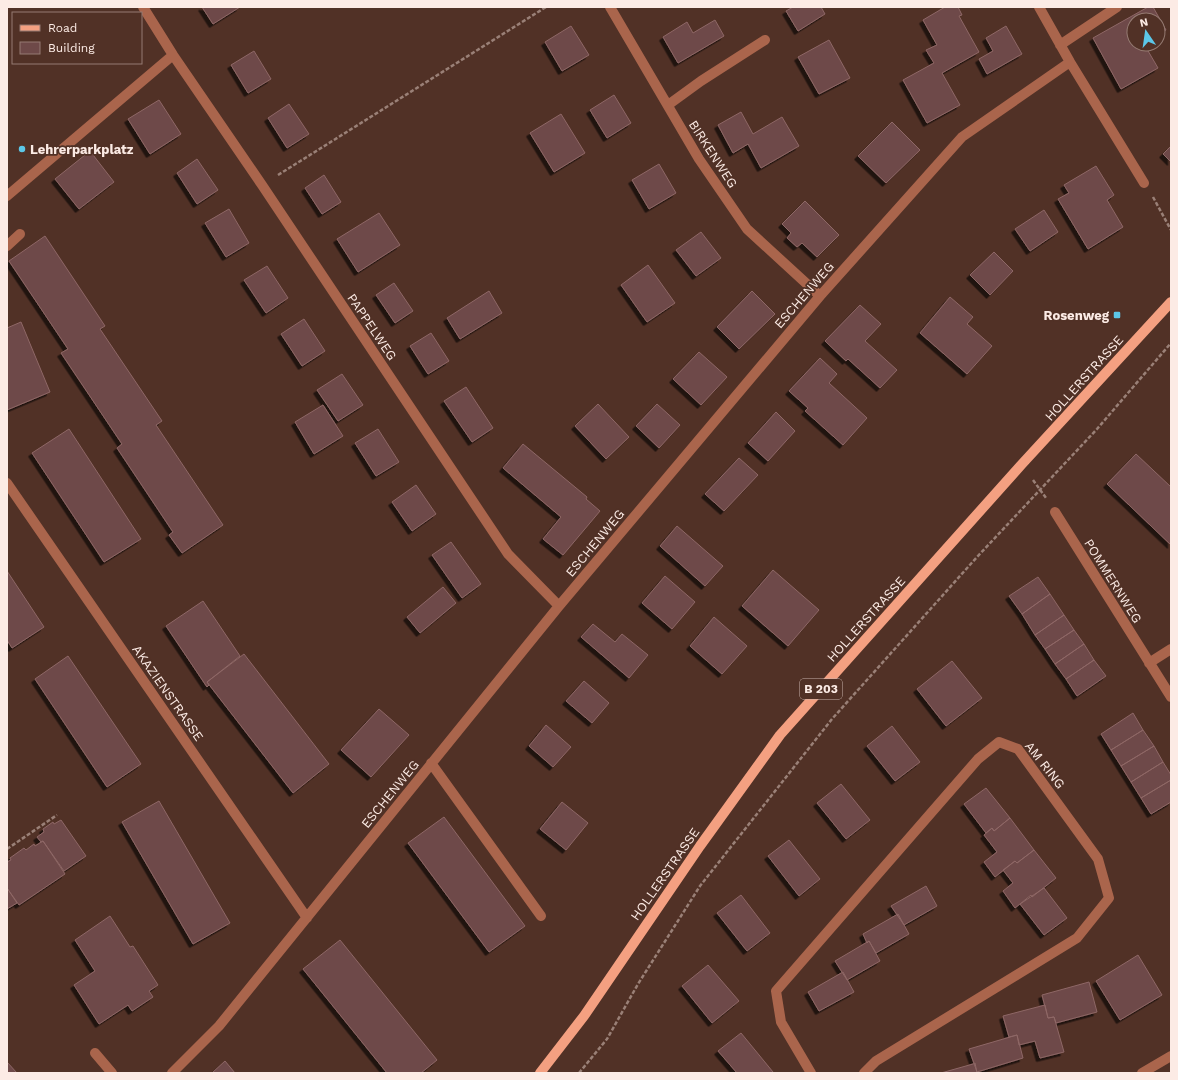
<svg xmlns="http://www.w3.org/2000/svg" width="1178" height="1080" viewBox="0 0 1178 1080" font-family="'Work Sans',sans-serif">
  <defs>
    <filter id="shadow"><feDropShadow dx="-3.5" dy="3.5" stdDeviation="0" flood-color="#0009"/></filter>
  </defs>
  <rect width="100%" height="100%" fill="#513126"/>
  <path fill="#6e4948" stroke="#8e6766" filter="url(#shadow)" d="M202 7H240L213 24Z
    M793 7H821L825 14 798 31 786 11Z
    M945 7H958L962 15 959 16 979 52 942 73 960 105 927 123 903 80 934 63 926 50 937 45 923 20Z
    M1148 7H1153L1166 30 1158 35V20H1134V44H1144L1158 68 1121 89 1093 38Z
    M715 20 724 36 678 63 663 37 687 22 693 33Z
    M571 26 589 55 562 71 545 42Z
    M1006 26 1022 54 987 74 979 59 993 51 986 38Z
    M829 40 850 78 819 94 798 57Z
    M254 51 271 79 248 93 231 65Z
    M614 95 631 123 607 138 590 110Z
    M159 100 181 134 150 154 128 119Z
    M289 104 309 134 287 148 268 118Z
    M741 112 753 134 782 117 799 146 761 168 748 144 733 153 718 125Z
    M561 114 585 153 554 172 530 133Z
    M892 122 920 150 886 183 858 156Z
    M1171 146V162L1163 154Z
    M90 151 114 182 79 209 55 179Z
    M197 159 218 190 197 204 177 173Z
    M659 164 676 193 649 209 632 180Z
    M1096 166 1114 195 1107 200 1123 227 1088 249 1058 199 1069 193 1064 185Z
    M324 175 341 202 322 214 305 188Z
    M805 201 839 235 817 257 802 243 797 247 787 238 791 233 782 224Z
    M229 209 249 243 226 257 205 223Z
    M1044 210 1058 232 1030 251 1015 229Z
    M379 213 400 245 358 272 337 239Z
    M701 232 721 258 696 276 676 250Z
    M45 236 105 326 100 329 162 421 156 425 223 525 182 553 169 535 173 532 117 448 122 444 61 353 68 349 9 261Z
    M994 252 1013 271 990 295 970 275Z
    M648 265 675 303 647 322 621 285Z
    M267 266 288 298 266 313 244 280Z
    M394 283 413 311 395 323 376 295Z
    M489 291 502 313 460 339 447 318Z
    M752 291 775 314 739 349 717 327Z
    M950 297 973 317 967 324 992 346 967 374 920 333Z
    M860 305 881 324 865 341 897 370 880 388 848 359 846 361 825 341Z
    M304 319 325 351 302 366 281 334Z
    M21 322 50 392 7 410V328Z
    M431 333 449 361 428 374 410 346Z
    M699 352 727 377 701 405 673 379Z
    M820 358 837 374 829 383 867 418 843 445 805 411 808 408 789 391Z
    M342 374 363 405 338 421 317 390Z
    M466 387 493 428 472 442 444 401Z
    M598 404 629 437 606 459 575 426Z
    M657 404 680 425 659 448 636 426Z
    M323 405 343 436 314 454 295 422Z
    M776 412 795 431 768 461 748 443Z
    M69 429 141 539 104 562 32 453Z
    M378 429 399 462 376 476 355 443Z
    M523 444 587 497 586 499 600 511 563 555 543 539 561 517 503 468Z
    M1136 454 1171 487V545L1107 484Z
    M739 458 758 475 724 511 705 494Z
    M416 485 436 514 412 531 392 502Z
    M677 526 723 566 705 586 660 546Z
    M451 542 481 584 462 598 432 555Z
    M773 570 819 610 788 646 742 606Z
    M7 571 44 627 12 648 7 640Z
    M665 576 695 602 672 629 642 603Z
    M1038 577 1050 594 1022 614 1009 596Z
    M443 587 456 603 420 633 407 617Z
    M1050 594 1064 615 1035 635 1022 614Z
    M203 601 240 656 207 682 209 685 207 687 166 626Z
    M1064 615 1074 630 1045 649 1035 635Z
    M714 617 747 646 722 674 690 646Z
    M593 624 615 642 622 634 648 655 629 678 581 637Z
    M1074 630 1084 644 1055 664 1045 649Z
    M1084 644 1094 660 1066 679 1055 664Z
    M244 654 329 764 293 793 207 682Z
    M68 656 141 764 107 787 35 679Z
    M1094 660 1106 676 1077 696 1066 679Z
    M952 661 982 698 946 726 917 689Z
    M584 681 609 703 592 723 566 701Z
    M379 709 409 735 371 777 341 750Z
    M1133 713 1143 730 1111 750 1101 734Z
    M546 725 571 747 553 767 529 746Z
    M892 726 920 762 895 781 867 746Z
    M1143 730 1154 746 1121 766 1111 750Z
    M1154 746 1163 762 1131 782 1121 766Z
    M1163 762 1171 775V780L1141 798 1131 782Z
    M1171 780V802L1151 814 1141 798Z
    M841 784 870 820 846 839 817 803Z
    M986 788 1010 818 994 831 992 828 986 833 964 804Z
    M159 801 230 923 193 944 122 822Z
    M562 802 588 823 566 850 540 829Z
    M444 817 525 926 489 952 408 843Z
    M1010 818 1034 850 1017 863 1015 861 995 877 984 862 997 852 984 835 992 828 994 831Z
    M61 820 86 856 64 871 43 841 41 842 37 837 44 832 43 829 53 822 54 824Z
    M789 840 820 879 799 896 768 856Z
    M43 841 65 874 19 905 7 888V862L11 860 10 858 24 848 26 850 34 844 35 846Z
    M1034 850 1056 878 1032 897 1031 895 1015 908 1003 891 1013 883 1003 870 1015 861 1017 863Z
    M926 886 937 906 904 925 891 906Z
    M7 888 17 903 7 909Z
    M1044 888 1067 918 1044 935 1020 904Z
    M741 895 770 933 747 951 717 913Z
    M898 914 909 934 876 953 869 941 867 943 863 934Z
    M110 916 130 947 133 946 158 985 149 991 153 997 132 1011 128 1005 99 1024 74 985 95 971 75 940Z
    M340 940 437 1060 421 1073H387L303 969Z
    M869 941 880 961 847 980 835 961Z
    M1138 955 1162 995 1120 1020 1096 981Z
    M708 965 739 1001 712 1023 682 986Z
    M843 972 854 992 819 1011 808 992Z
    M1089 982 1097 1012 1056 1023 1054 1017 1048 1018 1042 995Z
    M1045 1005 1048 1018 1054 1017 1064 1052 1040 1058 1035 1041 1019 1045 1017 1035 1009 1037 1003 1016Z
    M741 1033 773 1072 771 1073H737L718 1051Z
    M1017 1035 1023 1058 977 1072 969 1049Z
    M225 1061 235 1073H212Z
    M7 1062 17 1073H7Z
    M975 1063 977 1073H941L973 1064Z"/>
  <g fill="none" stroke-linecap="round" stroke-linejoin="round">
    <path stroke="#9a8077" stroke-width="2.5" stroke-dasharray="4 2" stroke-linecap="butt" d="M278 175 546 7
      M1153 197 1171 230
      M1033 480 1046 498
      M7 849 57 815
      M579 1073 607 1039 638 984 700 886 832 719 977 557 1097 429 1171 343"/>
    <path stroke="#aa654c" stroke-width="10" d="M143 7 173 55 262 185 508 554 559 606
      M610 7 699 159 747 229 820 296
      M1039 7 1070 62 1144 183
      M1060 45 1117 7
      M668 105 701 81 765 40
      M7 196 173 55
      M7 246 20 234
      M7 483 307 918
      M1055 512 1171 697
      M1149 663 1171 649
      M431 763 541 916
      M95 1053 112 1073
      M172 1073 219 1026 559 606 820 296 962 137 1070 62
      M811 1073 781 1022 776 991 978 759 999 742 1018 749 1098 859 1109 898 1077 938 876 1061 864 1073
      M1142 1073 1171 1056"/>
    <path stroke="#f4a081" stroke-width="10" d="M540 1073 584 1016 700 846 780 735 1022 464 1171 302"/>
  </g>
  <g fill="#5cc7e8" stroke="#513126" stroke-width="1.5">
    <circle cx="22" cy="149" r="4"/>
    <rect x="1113" y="311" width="8" height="8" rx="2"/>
  </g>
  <g text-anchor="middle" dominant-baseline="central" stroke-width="3.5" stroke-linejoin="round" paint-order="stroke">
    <rect fill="#513126" stroke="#c9b3ac" stroke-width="1" x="800" y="679" width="42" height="20" rx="3"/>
    <g font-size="12" font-weight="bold" fill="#fcebe5">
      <text x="821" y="689">B 203</text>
    </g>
    <g font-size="13" font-weight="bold" fill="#fcebe5" stroke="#513126" text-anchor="start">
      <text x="30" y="149">Lehrerparkplatz</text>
      <text x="1109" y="315" text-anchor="end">Rosenweg</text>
    </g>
    <g font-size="13" fill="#fcebe5" stroke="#513126">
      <text transform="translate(713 154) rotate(57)">BIRKENWEG</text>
      <text transform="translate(804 295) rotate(-49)">ESCHENWEG</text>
      <text transform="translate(372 327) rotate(56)">PAPPELWEG</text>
      <text transform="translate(1084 378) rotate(-48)">HOLLERSTRASSE</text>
      <text transform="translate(595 543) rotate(-50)">ESCHENWEG</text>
      <text transform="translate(1113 581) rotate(58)">POMMERNWEG</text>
      <text transform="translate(866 619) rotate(-48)">HOLLERSTRASSE</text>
      <text transform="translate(168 693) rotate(55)">AKAZIENSTRASSE</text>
      <text transform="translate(1045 765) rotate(52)">AM RING</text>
      <text transform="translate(390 794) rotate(-51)">ESCHENWEG</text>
      <text transform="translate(665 874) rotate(-55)">HOLLERSTRASSE</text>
    </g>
  </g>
  <rect width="1178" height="1080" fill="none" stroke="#fcebe5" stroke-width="16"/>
  <rect x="12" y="12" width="130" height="52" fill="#513126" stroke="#957b72"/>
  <rect x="20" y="25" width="20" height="6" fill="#f4a081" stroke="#957b72"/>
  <text x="48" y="32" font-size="12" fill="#fcebe5">Road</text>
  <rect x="20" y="42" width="20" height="12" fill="#6e4948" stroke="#957b72"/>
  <text x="48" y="52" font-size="12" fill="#fcebe5">Building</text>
  <g transform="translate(1146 32) rotate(347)"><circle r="19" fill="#513126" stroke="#957b72"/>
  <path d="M0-3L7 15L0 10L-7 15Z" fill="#5cc7e8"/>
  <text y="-6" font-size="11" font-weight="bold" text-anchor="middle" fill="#fcebe5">N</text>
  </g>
</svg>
